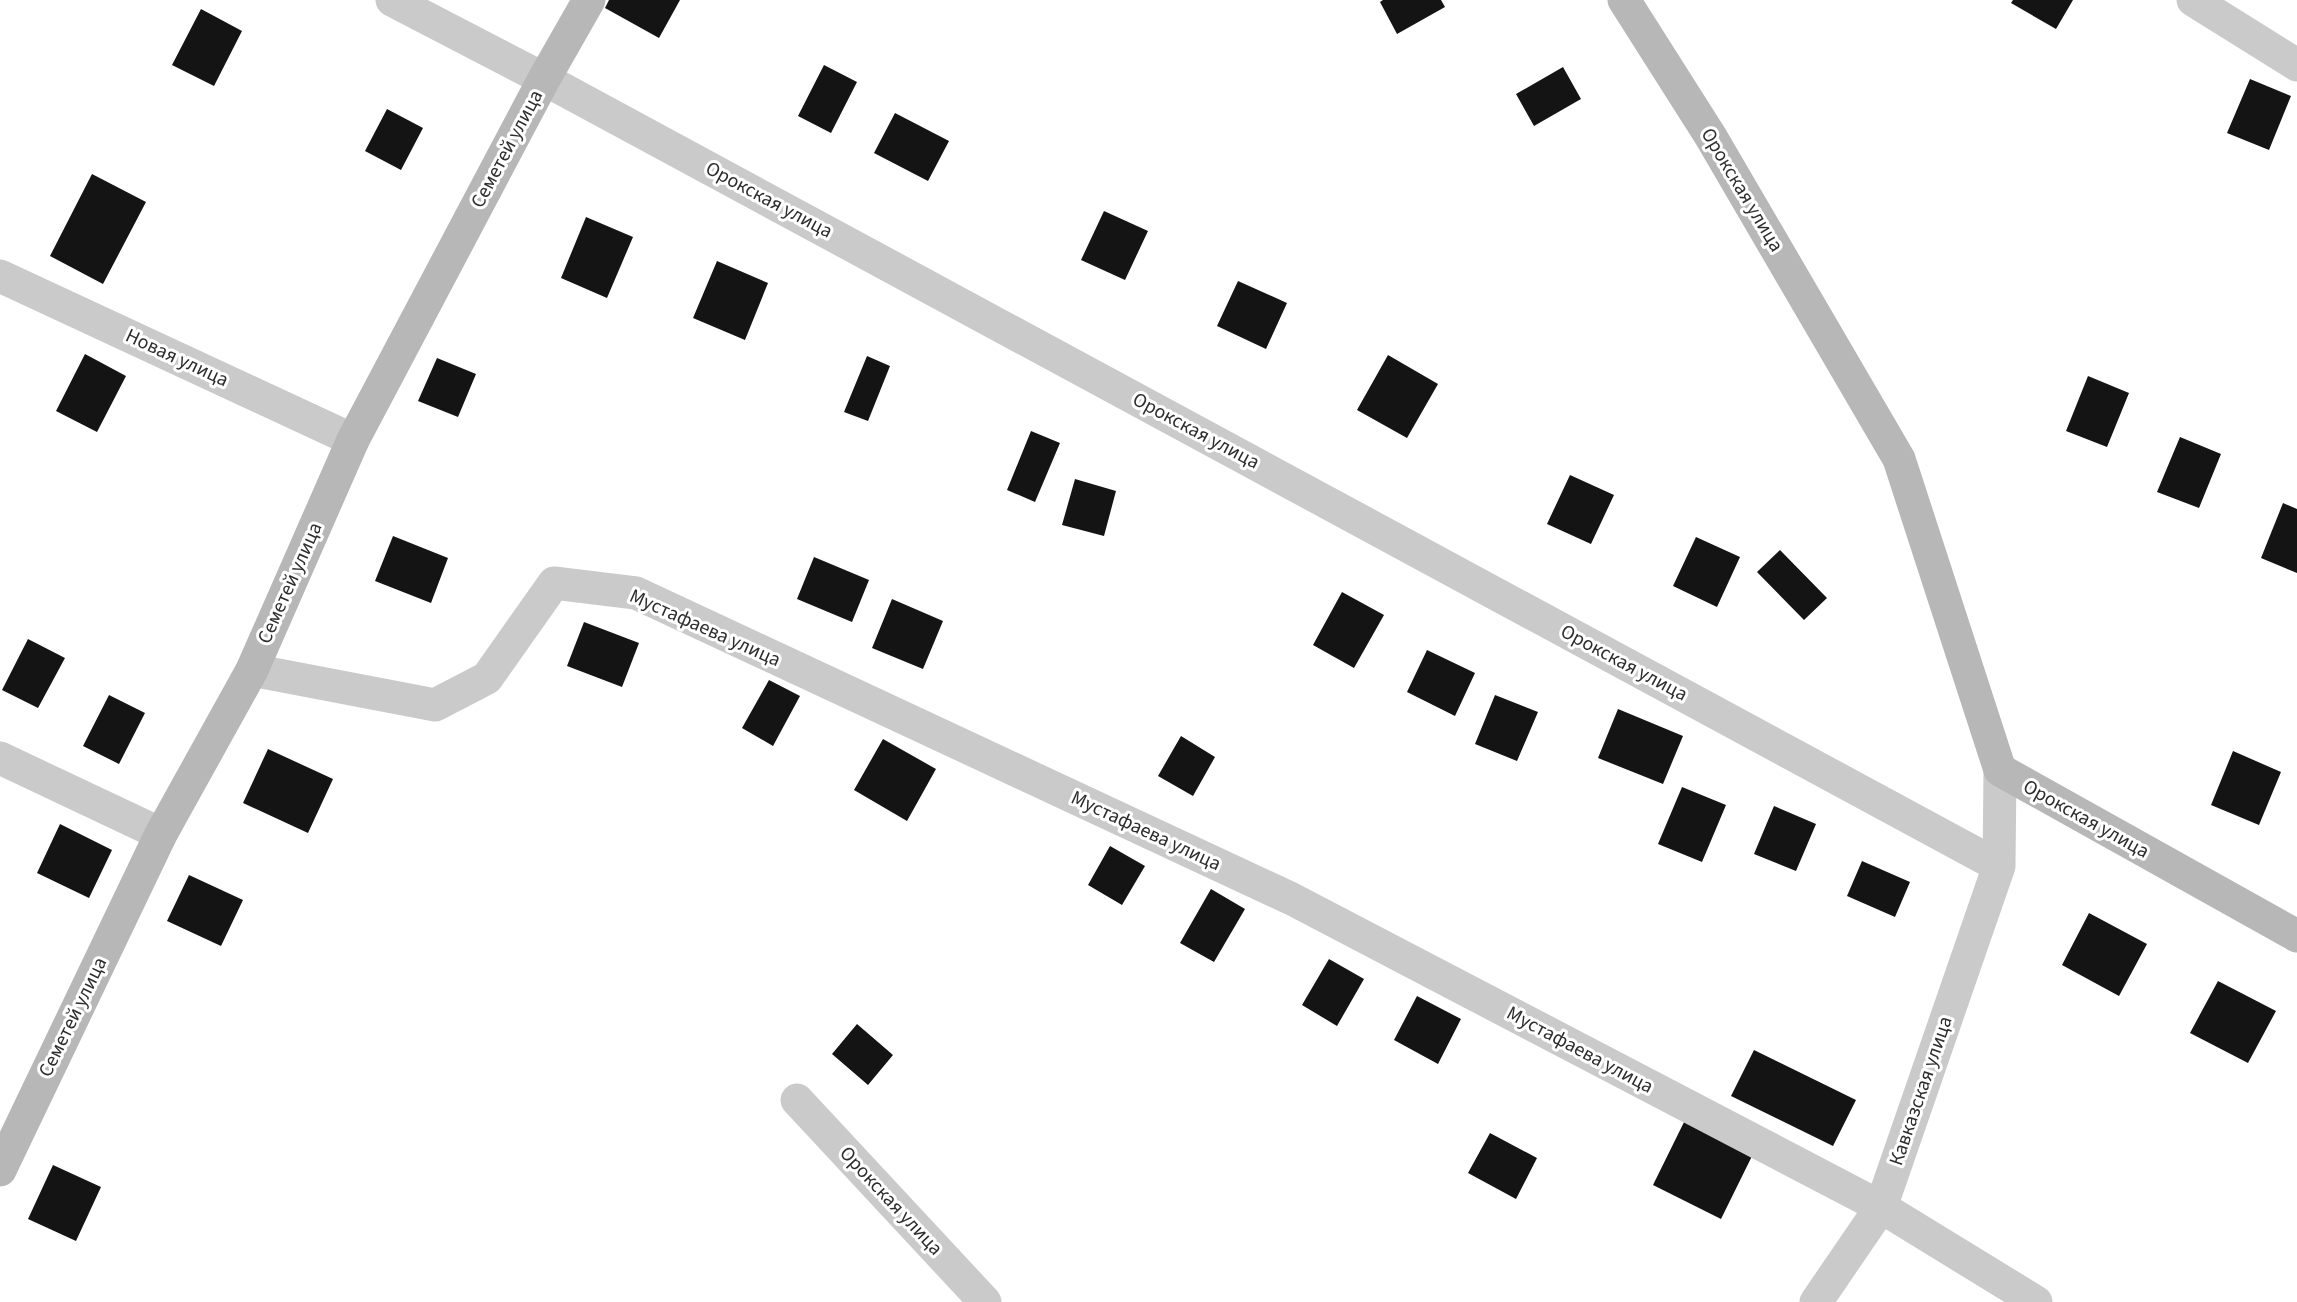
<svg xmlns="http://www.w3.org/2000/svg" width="2297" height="1302" viewBox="0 0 2297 1302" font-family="'Source Sans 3',sans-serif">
  <rect width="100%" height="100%" fill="#fff"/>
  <path fill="#141414" d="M609 0H680L659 38 605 8Z
    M1383 0H1441L1445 7 1397 34 1380 2Z
    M2013 0H2073L2056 29 2011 3Z
    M201 9 242 31 214 86 172 65Z
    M824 65 857 82 831 133 798 116Z
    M1563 67 1581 99 1534 126 1516 94Z
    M2250 79 2291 96 2269 150 2227 133Z
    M387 109 423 128 401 170 365 151Z
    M895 113 949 141 928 181 874 153Z
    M92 174 146 202 103 284 50 256Z
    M1104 211 1148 231 1125 280 1081 260Z
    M586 217 633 237 607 298 561 278Z
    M717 261 768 283 745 340 693 318Z
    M1238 281 1287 303 1266 349 1217 326Z
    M85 354 126 376 97 432 56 411Z
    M1388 355 1438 384 1407 438 1357 410Z
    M867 356 890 366 868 421 844 412Z
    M437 358 476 374 458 417 418 401Z
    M2088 376 2129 393 2107 447 2066 431Z
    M1031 431 1060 443 1035 502 1007 490Z
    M2180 437 2221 454 2199 508 2157 492Z
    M1570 475 1614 495 1591 544 1547 524Z
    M1075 479 1116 491 1104 536 1062 525Z
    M2283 503 2297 509V573L2261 558Z
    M393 536 448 558 431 603 375 581Z
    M1696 537 1740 557 1717 607 1673 586Z
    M1780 550 1827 598 1804 620 1757 572Z
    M814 557 869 580 852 622 797 599Z
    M1342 592 1384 615 1354 668 1313 645Z
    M892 599 943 621 923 669 872 648Z
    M584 622 639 643 622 687 567 666Z
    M28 639 65 658 38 708 2 690Z
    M1427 650 1475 673 1455 716 1407 692Z
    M769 680 800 696 773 746 742 728Z
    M109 695 145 713 119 764 83 746Z
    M1495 695 1538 712 1517 761 1475 744Z
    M1618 709 1683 736 1663 784 1598 758Z
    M1181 736 1215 757 1193 796 1158 776Z
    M883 739 936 769 907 821 854 790Z
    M268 749 333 779 308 833 243 803Z
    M2233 751 2281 772 2259 825 2211 805Z
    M1682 787 1726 805 1702 862 1658 844Z
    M1774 806 1816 824 1796 871 1754 854Z
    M60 824 112 850 89 898 37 873Z
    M1110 846 1145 866 1122 905 1088 885Z
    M1862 861 1910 882 1895 917 1847 896Z
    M189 875 243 900 221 946 167 921Z
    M1211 889 1245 909 1214 962 1180 943Z
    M2089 913 2147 944 2119 996 2062 965Z
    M1329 959 1364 979 1337 1026 1302 1005Z
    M2218 981 2276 1011 2248 1063 2190 1033Z
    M1417 996 1461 1019 1438 1064 1394 1040Z
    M857 1024 893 1055 868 1085 832 1054Z
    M1754 1050 1856 1100 1833 1146 1731 1096Z
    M1687 1116 1755 1150 1721 1219 1653 1185Z
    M1490 1133 1537 1158 1516 1199 1468 1173Z
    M53 1165 101 1187 76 1241 28 1219Z"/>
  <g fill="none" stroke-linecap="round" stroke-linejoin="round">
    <path stroke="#cacaca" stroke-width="33" d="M392 0 544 79 1999 866
      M2193 0 2297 65
      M0 276 353 440
      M252 670 435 705 487 678 554 583 636 593 1292 899 1881 1207 2036 1302
      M0 758 161 834
      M797 1100 985 1302
      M1816 1302 1881 1207 1999 866 2000 770"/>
    <path stroke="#b7b7b7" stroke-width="33" d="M1624 0 1711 137 1899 459 2000 770 2297 936
      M0 1170 161 834 252 670 353 440 544 79 589 0"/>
  </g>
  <g text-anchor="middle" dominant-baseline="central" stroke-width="6" stroke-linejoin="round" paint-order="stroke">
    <g font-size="20" fill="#2d2d2d" stroke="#fff">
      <text transform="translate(507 149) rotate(-62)">Семетей улица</text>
      <text transform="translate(1742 190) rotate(59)">Орокская улица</text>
      <text transform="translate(769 200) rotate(28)">Орокская улица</text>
      <text transform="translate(177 358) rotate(25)">Новая улица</text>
      <text transform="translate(1196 431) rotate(28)">Орокская улица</text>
      <text transform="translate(290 583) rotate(-66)">Семетей улица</text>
      <text transform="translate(705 628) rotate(24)">Мустафаева улица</text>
      <text transform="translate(1624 663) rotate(28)">Орокская улица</text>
      <text transform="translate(2086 819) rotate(29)">Орокская улица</text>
      <text transform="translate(1146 831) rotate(25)">Мустафаева улица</text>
      <text transform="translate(73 1017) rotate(-64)">Семетей улица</text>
      <text transform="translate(1580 1050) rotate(28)">Мустафаева улица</text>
      <text transform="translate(1921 1091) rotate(-71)">Кавказская улица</text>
      <text transform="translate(891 1201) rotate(47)">Орокская улица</text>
    </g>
  </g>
</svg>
